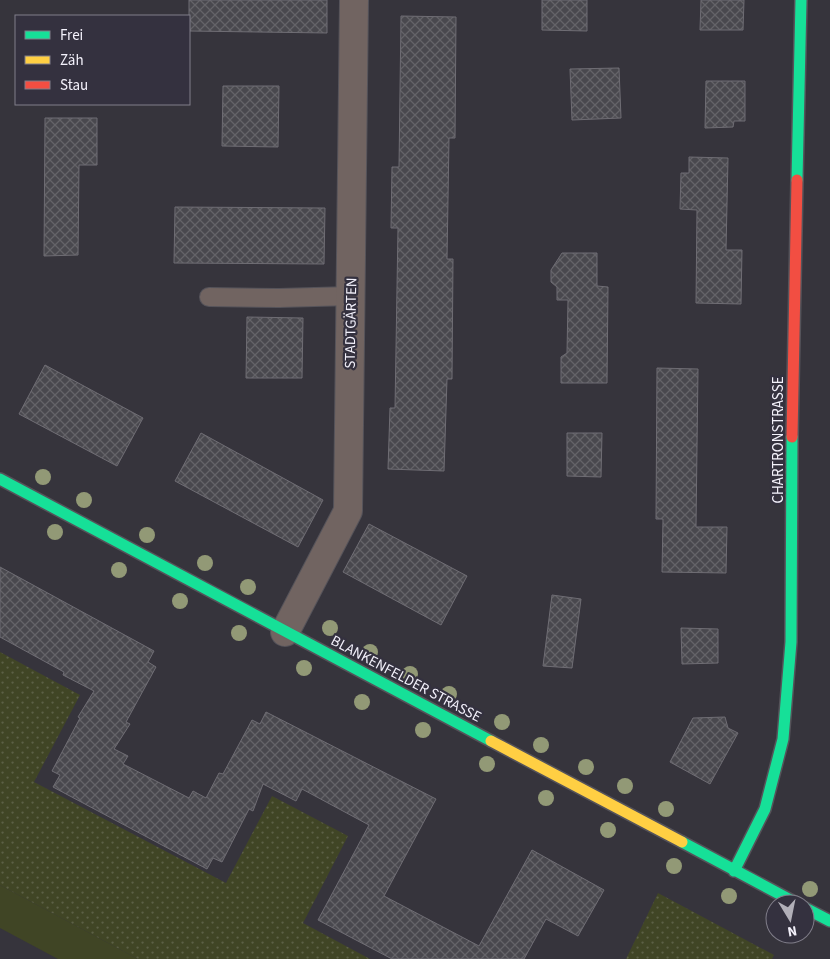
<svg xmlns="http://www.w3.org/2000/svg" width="830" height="959" viewBox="0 0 830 959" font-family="'Source Sans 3',sans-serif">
  <defs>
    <pattern id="park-dots" width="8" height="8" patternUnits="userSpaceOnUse" patternTransform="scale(1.25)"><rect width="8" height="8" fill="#404525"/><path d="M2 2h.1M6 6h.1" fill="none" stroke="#5c6046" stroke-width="1.8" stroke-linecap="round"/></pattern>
    <pattern id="building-cross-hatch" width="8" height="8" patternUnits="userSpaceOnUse" patternTransform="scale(1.25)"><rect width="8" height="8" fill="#49484e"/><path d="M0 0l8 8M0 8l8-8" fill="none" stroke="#646368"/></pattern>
  </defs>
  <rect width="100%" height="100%" fill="#36343c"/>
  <path fill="#404525" d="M0 885 138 959H58L0 928Z"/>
  <path fill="url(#park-dots)" d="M0 652 80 695 34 782 226 883 272 796 348 836 303 923 370 959H138L0 885Z
    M658 893 774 955 772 959H626Z"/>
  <path fill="url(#building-cross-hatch)" stroke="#6f6d74" d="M189 0H327V33L189 31Z
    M542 0H587V31L542 30Z
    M701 0H744L743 30H700Z
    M401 16 456 17 455 138H449L448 199 447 259H453L452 379H447L444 471 388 469 390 408H395L398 228H391L392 167H399Z
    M619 68 621 118 572 120 570 69Z
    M706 81H745V121H734L733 127 705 128Z
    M223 86H279L278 147 222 146Z
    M45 118H97V165H79L78 255 44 256Z
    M689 157 728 158 726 250H742L741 304 696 303 697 210 680 209 681 173H689Z
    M175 207 325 208 324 264 174 263Z
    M562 253H597V286L608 287 607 383H561V357L567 353 568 300H557V287L551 282V270Z
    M247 317 303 318 302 378H246Z
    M45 365 143 418 117 466 19 414Z
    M657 368 698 369 696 527H727L726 573 662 572 663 519H656Z
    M201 433 323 500 298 547 175 481Z
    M567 433H602L601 477 567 476Z
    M369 524 467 576 441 625 343 572Z
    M0 567 154 651 148 662 156 667 126 722 130 724 114 749 128 756 123 764 189 798 193 791 206 798 219 773 223 774 252 720 260 724 266 712 436 799 384 896 479 946 532 850 604 890 578 936 546 919 524 959H392L318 920 369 825 302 789 296 801 263 784 253 811 249 809 222 862 213 858 207 869 53 787 60 775 52 771 80 718 78 717 94 691 63 675 64 672 0 637Z
    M552 595 581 599 572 668 543 666Z
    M681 628 718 629V663L682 664Z
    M725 717 728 728 738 733 710 784 670 762 693 718Z"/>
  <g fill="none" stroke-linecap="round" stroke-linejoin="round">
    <defs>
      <path id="lane" d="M209 297 279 298 351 296"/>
      <path id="street" d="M285 632 348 511 354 0"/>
      <path id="fast" d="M797 180 801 0
        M0 479 491 741
        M682 842 798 904
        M734 871 765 809 783 739 791 642 792 437
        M805 908 830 921"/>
      <path id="slow" d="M491 741 682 842"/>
      <path id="jam" d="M792 437 797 180"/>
    </defs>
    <use href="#lane" stroke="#55535a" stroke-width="20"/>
    <use href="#street" stroke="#55535a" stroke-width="30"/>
    <use href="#fast" stroke="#55535a" stroke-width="14"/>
    <use href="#slow" stroke="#55535a" stroke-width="14"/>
    <use href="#jam" stroke="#55535a" stroke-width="14"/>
    <use href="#lane" stroke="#716461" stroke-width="18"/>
    <use href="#street" stroke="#716461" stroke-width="28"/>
    <use href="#fast" stroke="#16e098" stroke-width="11"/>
    <use href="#slow" stroke="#ffcf43" stroke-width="11"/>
    <use href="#jam" stroke="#f24e42" stroke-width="11"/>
  </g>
  <g fill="#929976">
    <circle cx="43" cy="477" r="8"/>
    <circle cx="84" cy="500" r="8"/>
    <circle cx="55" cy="532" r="8"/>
    <circle cx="147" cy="535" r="8"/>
    <circle cx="205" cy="563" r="8"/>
    <circle cx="119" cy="570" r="8"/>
    <circle cx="248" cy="587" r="8"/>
    <circle cx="180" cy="601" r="8"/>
    <circle cx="330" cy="628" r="8"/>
    <circle cx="239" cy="633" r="8"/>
    <circle cx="370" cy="652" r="8"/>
    <circle cx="304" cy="668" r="8"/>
    <circle cx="410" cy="674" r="8"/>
    <circle cx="449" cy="694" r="8"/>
    <circle cx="362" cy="702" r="8"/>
    <circle cx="502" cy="722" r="8"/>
    <circle cx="423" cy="730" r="8"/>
    <circle cx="541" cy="745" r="8"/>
    <circle cx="487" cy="764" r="8"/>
    <circle cx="586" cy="767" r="8"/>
    <circle cx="625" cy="786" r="8"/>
    <circle cx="546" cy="798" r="8"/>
    <circle cx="666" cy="809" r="8"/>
    <circle cx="608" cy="830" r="8"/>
    <circle cx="674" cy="866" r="8"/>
    <circle cx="810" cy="889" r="8"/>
    <circle cx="729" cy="896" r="8"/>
  </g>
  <g text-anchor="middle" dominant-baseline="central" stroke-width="4.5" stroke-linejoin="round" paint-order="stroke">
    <g font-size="15" fill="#f3f1fb" stroke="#34313f">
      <text transform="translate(351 323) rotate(-89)">STADTGÄRTEN</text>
      <text transform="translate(778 440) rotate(-90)">CHARTRONSTRASSE</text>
      <text transform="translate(406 679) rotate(28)">BLANKENFELDER STRASSE</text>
    </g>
  </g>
  <rect x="15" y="15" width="175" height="90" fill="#34313f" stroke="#807e8a"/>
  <rect x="25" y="31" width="25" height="8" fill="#16e098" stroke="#807e8a"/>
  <text x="60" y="40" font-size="15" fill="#f3f1fb">Frei</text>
  <rect x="25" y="56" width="25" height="8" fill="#ffcf43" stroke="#807e8a"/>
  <text x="60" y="65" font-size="15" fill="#f3f1fb">Zäh</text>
  <rect x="25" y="81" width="25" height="8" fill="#f24e42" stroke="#807e8a"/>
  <text x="60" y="90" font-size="15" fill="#f3f1fb">Stau</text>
  <g transform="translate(790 919) rotate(170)"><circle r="24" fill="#34313f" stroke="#807e8a"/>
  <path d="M0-4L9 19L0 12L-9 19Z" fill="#b1afb8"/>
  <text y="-8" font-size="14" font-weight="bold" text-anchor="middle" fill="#f3f1fb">N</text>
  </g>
</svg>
